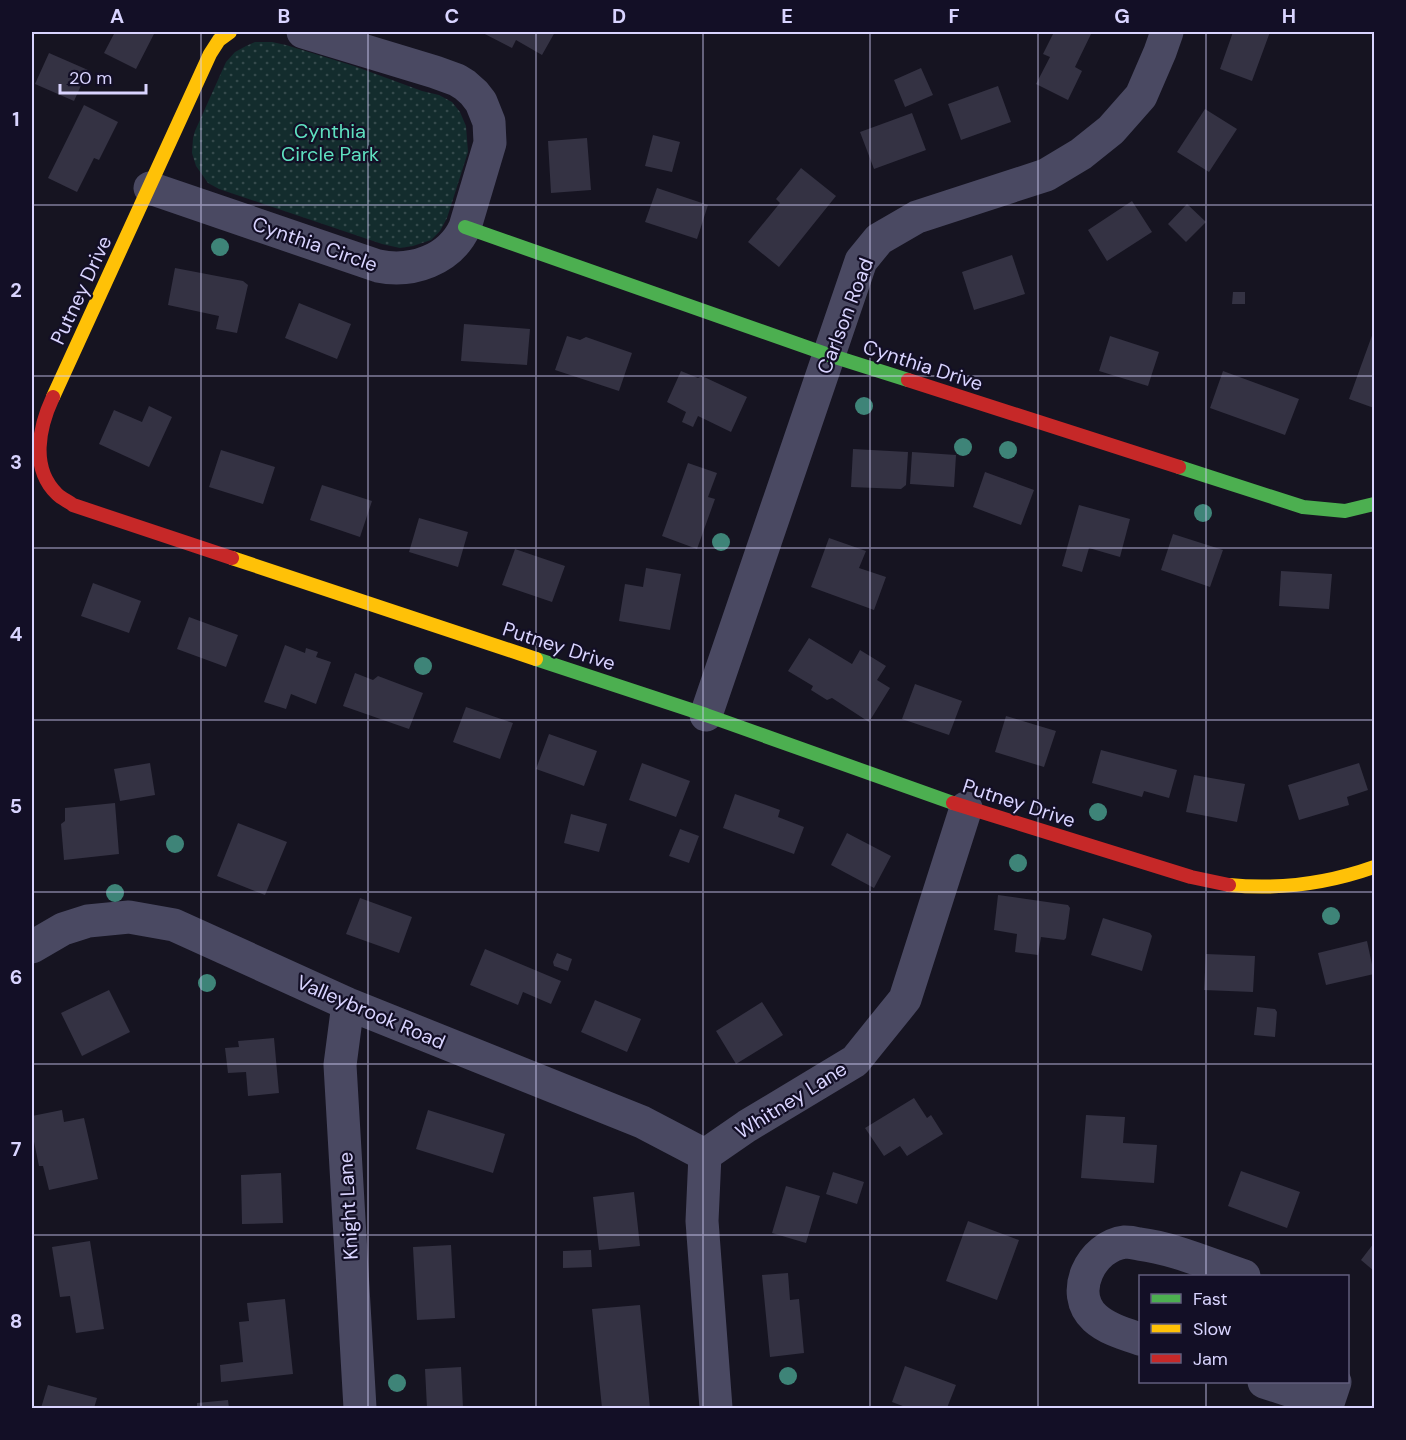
<svg xmlns="http://www.w3.org/2000/svg" width="1406" height="1440" viewBox="0 0 1406 1440" font-family="'DM Sans',sans-serif">
  <defs>
    <pattern id="park-dots" width="8" height="8" patternUnits="userSpaceOnUse" patternTransform="scale(1.5)"><rect width="8" height="8" fill="#132c2d"/><path d="M2 2h.1M6 6h.1" fill="none" stroke="#354a4c" stroke-width="1.8" stroke-linecap="round"/></pattern>
  </defs>
  <rect width="100%" height="100%" fill="#161421"/>
  <path fill="url(#park-dots)" d="M255 42H272L286 45 354 66 422 91 439 95 452 102 460 112 466 126 468 152 447 218 440 231 431 240 413 246 400 248 382 244 219 189 208 183 196 166 192 153 193 138 195 131 226 62 235 52 246 46Z"/>
  <path fill="#343243" d="M115 32H155L136 69 104 53Z
    M481 32H555L542 55 516 40 512 48Z
    M1054 32H1092L1075 67 1082 71 1068 100 1036 84 1050 57 1043 54Z
    M1233 32H1270L1252 81 1220 69Z
    M49 53 88 70 74 101 35 84Z
    M921 68 933 95 905 107 894 80Z
    M998 86 1011 122 961 140 948 104Z
    M84 105 118 122 99 160 94 158 77 192 48 178Z
    M1205 109 1237 129 1209 172 1177 152Z
    M912 113 926 150 874 169 860 132Z
    M653 135 680 142 672 172 645 166Z
    M587 138 591 190 551 193 548 141Z
    M801 168 836 196 779 267 748 242 780 203 776 199Z
    M657 188 708 205 697 239 645 222Z
    M1132 201 1152 232 1107 261 1088 230Z
    M1187 204 1206 222 1186 242 1168 224Z
    M1012 255 1025 294 974 310 962 272Z
    M175 268 243 281 248 285 237 333 216 329 219 316 168 305Z
    M1233 292H1245V304H1232Z
    M299 303 351 324 337 359 285 338Z
    M464 324 530 329 527 365 461 361Z
    M1374 330V408L1349 399Z
    M567 336 580 340 586 337 632 353 619 391 555 370Z
    M1110 336 1159 352 1148 386 1099 371Z
    M681 371 698 378 702 376 747 397 731 432 698 416 693 427 682 422 686 412 667 402Z
    M1223 371 1299 399 1285 435 1210 408Z
    M149 406 172 417 149 467 99 444 114 410 142 422Z
    M853 449 908 452 906 485 901 489 851 487Z
    M221 450 275 467 263 504 209 487Z
    M912 452 956 455 954 487 910 484Z
    M688 463 717 473 708 497 715 499 697 549 662 536Z
    M985 472 1034 490 1021 525 973 507Z
    M322 485 372 501 360 537 310 520Z
    M1079 505 1130 519 1120 557 1089 548 1082 572 1062 566Z
    M419 518 468 532 458 567 409 552Z
    M1173 534 1223 550 1210 587 1161 570Z
    M829 538 866 551 859 568 886 577 874 610 811 587Z
    M515 549 565 566 552 602 502 585Z
    M646 568 681 574 670 630 619 621 625 584 643 587Z
    M1281 571 1332 574 1329 609 1279 606Z
    M93 583 141 601 129 633 81 616Z
    M189 617 238 635 226 667 177 649Z
    M809 638 852 664 860 650 886 666 877 680 890 688 869 722 832 698 827 700 811 690 813 686 788 671Z
    M285 645 305 653 306 648 318 652 316 657 331 662 316 704 291 694 286 709 264 702Z
    M355 673 373 680 378 676 423 693 409 729 343 706Z
    M915 684 962 701 949 735 902 719Z
    M466 707 513 723 500 759 453 742Z
    M1006 716 1056 731 1044 767 995 752Z
    M549 734 597 751 584 786 536 769Z
    M1101 750 1177 770 1169 798 1144 791 1142 797 1092 783Z
    M150 763 155 795 120 801 114 769Z
    M642 763 690 781 676 817 629 800Z
    M1359 763 1368 790 1347 797 1349 805 1299 820 1288 785Z
    M1194 775 1245 784 1237 822 1186 812Z
    M735 794 780 810 778 817 804 827 794 854 723 828Z
    M115 803 119 854 64 860 61 824 65 821V808Z
    M571 814 607 824 599 852 564 843Z
    M238 823 287 842 265 895 217 876Z
    M680 829 699 836 689 863 669 856Z
    M847 833 891 856 874 888 831 865Z
    M998 895 1068 905 1070 908 1066 938 1064 940 1041 937 1038 955 1015 952 1017 934 994 930Z
    M360 898 412 917 399 953 346 934Z
    M1103 918 1150 933 1152 936 1142 971 1091 955Z
    M1367 941 1374 974 1326 985 1318 953Z
    M485 949 561 981 551 1004 523 992 518 1005 470 985Z
    M557 953 572 959 568 971 554 966 553 962Z
    M1206 954 1255 956 1253 992 1204 990Z
    M109 990 130 1032 82 1056 61 1013Z
    M595 1000 641 1019 627 1052 581 1032Z
    M762 1002 783 1035 736 1064 716 1031Z
    M1257 1007 1275 1009 1277 1012 1275 1037 1254 1035Z
    M274 1038 279 1093 248 1096 246 1072 228 1073 225 1048 239 1047 238 1041Z
    M914 1098 927 1118 931 1115 943 1134 907 1156 900 1146 884 1156 865 1128Z
    M62 1110 64 1122 84 1118 98 1179 49 1190 43 1166H39L32 1132V1116Z
    M428 1110 505 1134 493 1173 416 1149Z
    M1086 1115 1125 1117 1123 1143 1157 1145 1154 1183 1081 1178Z
    M1241 1171 1300 1192 1287 1228 1228 1206Z
    M833 1172 864 1182 857 1204 826 1194Z
    M281 1173 283 1223 242 1224 241 1175Z
    M786 1186 820 1196 806 1243 772 1233Z
    M634 1192 640 1246 599 1250 593 1197Z
    M968 1221 1019 1240 997 1300 946 1281Z
    M90 1241 104 1329 76 1333 70 1296 60 1297 52 1247Z
    M1374 1243V1271L1361 1260Z
    M451 1245 455 1318 417 1320 413 1247Z
    M591 1250 592 1267 563 1268V1251Z
    M788 1273 790 1300 799 1299 804 1353 770 1357 762 1275Z
    M285 1299 293 1374 221 1382 220 1365 243 1362 239 1322 249 1321 247 1303Z
    M640 1305 650 1408H602L592 1309Z
    M905 1366 956 1385 947 1408H908L892 1402Z
    M461 1367 463 1408H427L425 1369Z
    M48 1385 97 1398 94 1408H41Z
    M228 1400 229 1408H197V1403Z"/>
  <g fill="none" stroke-linecap="round" stroke-linejoin="round">
    <path stroke="#4a4962" stroke-width="33" d="M150 188 378 266C412 273 450 260 465 227L490 143 489 122 481 102 474 93 465 85 457 80 435 72 303 32
      M706 715 861 261 879 239 917 217 1046 175 1081 154 1111 130 1141 96 1160 52 1167 32
      M32 947 63 929 88 921 129 917 174 925 348 1004 642 1122 705 1155
      M348 1004 340 1065 360 1408
      M1140 1339C1125 1334 1107 1329 1095 1318 1068 1293 1091 1246 1125 1242 1129 1242 1135 1243 1139 1244 1173 1248 1211 1265 1244 1276
      M1264 1382 1328 1403 1335 1382
      M716 1408 702 1221 705 1155 747 1126 855 1061 905 999 966 808"/>
    <path stroke="#4caf50" stroke-width="14" d="M465 227 829 355 908 380
      M1179 467 1303 507 1345 511 1374 504
      M536 659 706 715 953 803"/>
    <path stroke="#ffc107" stroke-width="14" d="M53 397 210 54 219 40 230 32
      M232 558 536 659
      M1229 885C1280 890 1326 884 1374 867"/>
    <path stroke="#c62828" stroke-width="14" d="M908 380 1179 467
      M53 397C39 427 30 468 57 494 62 499 68 501 73 505L232 558
      M953 803 1191 877 1229 885"/>
  </g>
  <g fill="#3e8478">
    <circle cx="220" cy="247" r="9"/>
    <circle cx="864" cy="406" r="9"/>
    <circle cx="963" cy="447" r="9"/>
    <circle cx="1008" cy="450" r="9"/>
    <circle cx="1203" cy="513" r="9"/>
    <circle cx="721" cy="542" r="9"/>
    <circle cx="423" cy="666" r="9"/>
    <circle cx="1098" cy="812" r="9"/>
    <circle cx="175" cy="844" r="9"/>
    <circle cx="1018" cy="863" r="9"/>
    <circle cx="115" cy="893" r="9"/>
    <circle cx="1331" cy="916" r="9"/>
    <circle cx="207" cy="983" r="9"/>
    <circle cx="788" cy="1376" r="9"/>
    <circle cx="397" cy="1383" r="9"/>
  </g>
  <path fill="none" stroke="#d9d4ff" stroke-width="1.5" stroke-opacity="0.55" d="M201 32V1408M368 32V1408M536 32V1408M703 32V1408M870 32V1408M1038 32V1408M1206 32V1276M32 205H1374M32 376H1374M32 548H1374M32 720H1374M32 892H1374M32 1064H1374M32 1235H1374M1206 1382V1408"/>
  <g text-anchor="middle" dominant-baseline="central" stroke-width="4.5" stroke-linejoin="round" paint-order="stroke">
    <g font-size="20" fill="#5fe0c0" stroke="#130f26">
      <text x="330" y="131">Cynthia<tspan x="330" dy="23">Circle Park</tspan></text>
    </g>
    <g font-size="20" fill="#d9d4ff" stroke="#130f26">
      <text transform="translate(315 244) rotate(19)">Cynthia Circle</text>
      <text transform="translate(81 290) rotate(-65)">Putney Drive</text>
      <text transform="translate(845 316) rotate(-69)">Carlson Road</text>
      <text transform="translate(923 365) rotate(18)">Cynthia Drive</text>
      <text transform="translate(559 646) rotate(18)">Putney Drive</text>
      <text transform="translate(1019 803) rotate(18)">Putney Drive</text>
      <text transform="translate(371 1012) rotate(23)">Valleybrook Road</text>
      <text transform="translate(791 1100) rotate(-32)">Whitney Lane</text>
      <text transform="translate(348 1206) rotate(-93)">Knight Lane</text>
    </g>
  </g>
  <rect width="1406" height="1440" fill="none" stroke="#130f26" stroke-width="66"/>
  <rect x="1139" y="1275" width="210" height="108" fill="#130f26" stroke="#625e7d" stroke-width="1.5"/>
  <rect x="1151" y="1294" width="30" height="9" fill="#4caf50" stroke="#625e7d" stroke-width="1.5"/>
  <text x="1193" y="1305" font-size="18" fill="#d9d4ff">Fast</text>
  <rect x="1151" y="1324" width="30" height="9" fill="#ffc107" stroke="#625e7d" stroke-width="1.5"/>
  <text x="1193" y="1335" font-size="18" fill="#d9d4ff">Slow</text>
  <rect x="1151" y="1354" width="30" height="9" fill="#c62828" stroke="#625e7d" stroke-width="1.5"/>
  <text x="1193" y="1365" font-size="18" fill="#d9d4ff">Jam</text>
  <path d="M60 84v9h86v-9" fill="none" stroke="#d9d4ff" stroke-width="3"/>
  <text x="69" y="84" font-size="18" fill="#d9d4ff" stroke="#130f26" stroke-width="4.5" paint-order="stroke">20 m</text>
  <rect x="33" y="33" width="1340" height="1374" fill="none" stroke="#d9d4ff" stroke-width="2"/>
  <g font-size="20" text-anchor="middle" font-weight="bold" fill="#d9d4ff">
    <text x="117" y="23">A</text>
    <text x="284" y="23">B</text>
    <text x="452" y="23">C</text>
    <text x="619" y="23">D</text>
    <text x="787" y="23">E</text>
    <text x="954" y="23">F</text>
    <text x="1122" y="23">G</text>
    <text x="1289" y="23">H</text>
    <text x="16" y="126">1</text>
    <text x="16" y="297">2</text>
    <text x="16" y="469">3</text>
    <text x="16" y="641">4</text>
    <text x="16" y="813">5</text>
    <text x="16" y="984">6</text>
    <text x="16" y="1156">7</text>
    <text x="16" y="1328">8</text>
  </g>
</svg>
